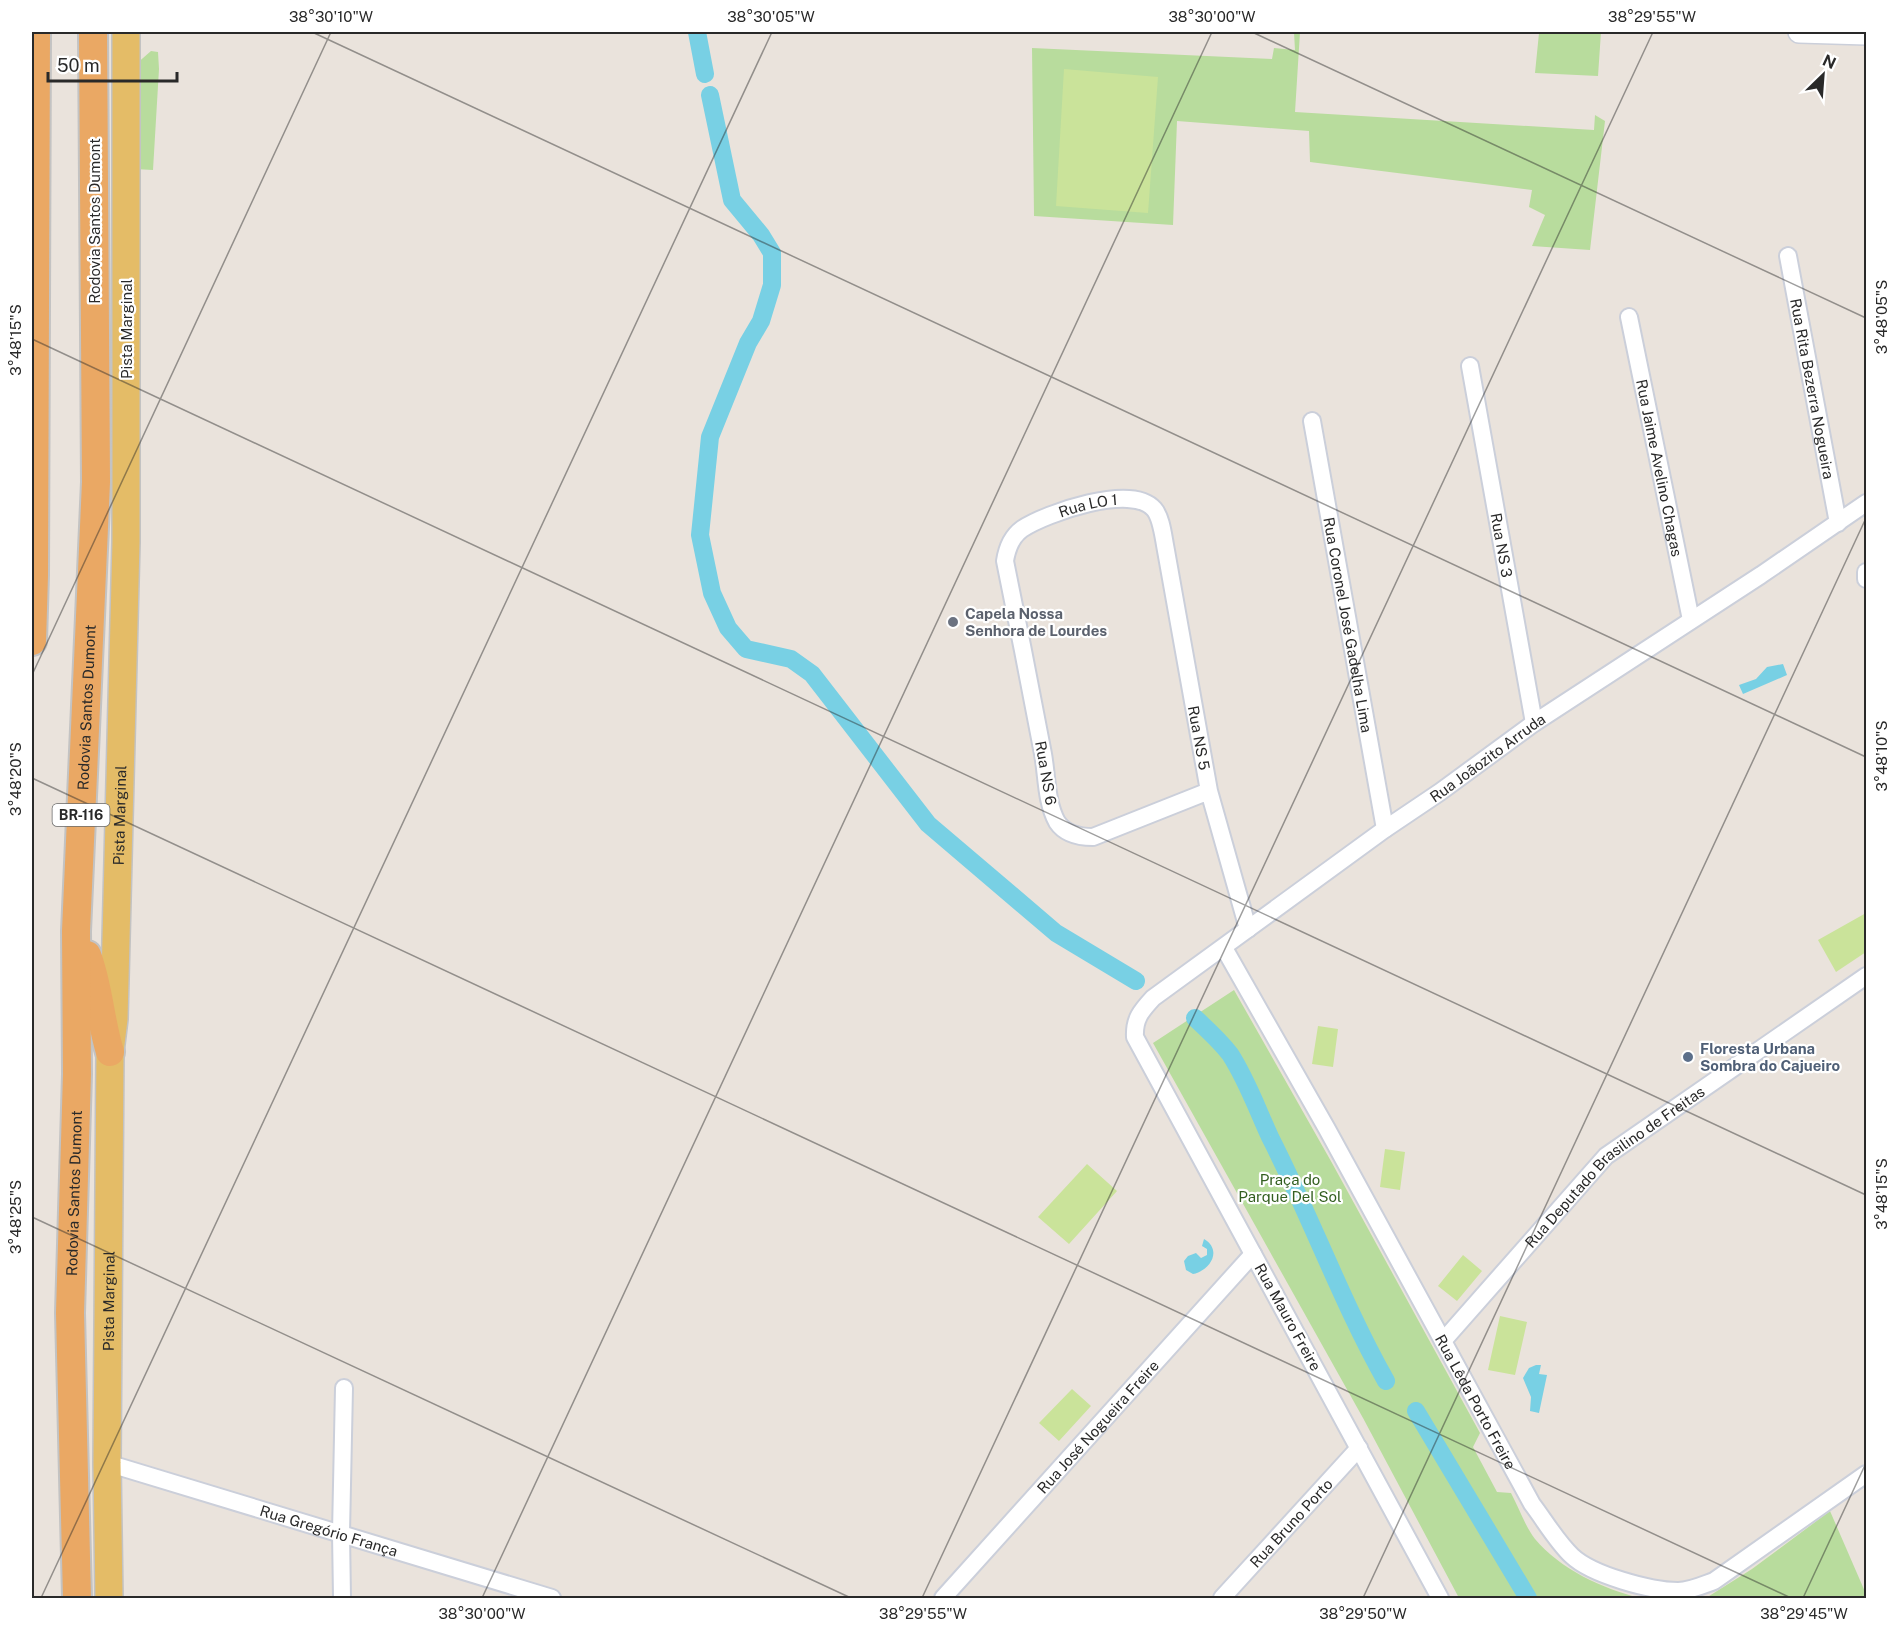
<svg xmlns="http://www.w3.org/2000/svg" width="1898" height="1630" viewBox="0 0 1898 1630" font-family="'Public Sans',sans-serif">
  <rect width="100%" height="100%" fill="#eae3dc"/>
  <path fill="#b8dc9d" d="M1294 32H1300L1295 112 1594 130 1595 115 1605 121 1590 250 1532 246 1545 215 1529 207 1532 190 1310 162 1309 131 1177 121 1173 225 1034 216 1032 48 1272 59 1274 48 1295 50Z
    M1525 32H1601L1598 76 1535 73 1539 33Z
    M151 51 158 52 159 69 153 170 135 169V65Z
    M1234 990 1332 1163 1480 1433 1473 1447 1497 1492 1511 1493C1519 1508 1525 1526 1535 1539 1560 1569 1603 1589 1640 1598H1459L1363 1418 1153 1043Z
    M1830 1511 1866 1594V1598H1706L1752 1569Z"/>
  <path fill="#cae39a" d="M1064 69 1158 77 1148 213 1056 206Z
    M1866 913V952L1836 972 1818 940Z
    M1318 1026 1338 1029 1333 1067 1312 1064Z
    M1385 1149 1405 1152 1400 1190 1380 1187Z
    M1087 1164 1117 1191 1069 1244 1038 1217Z
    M1463 1255 1482 1271 1457 1301 1438 1286Z
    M1500 1316 1527 1322 1515 1375 1488 1370Z
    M1072 1389 1091 1406 1059 1441 1039 1423Z"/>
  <path fill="#78d0e4" d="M1783 664 1787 675 1743 694 1739 685 1756 679 1767 667Z
    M1204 1239C1223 1250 1210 1271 1193 1274L1186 1270 1184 1261 1188 1256 1196 1253 1201 1258 1207 1255V1249L1202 1246Z
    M1536 1365H1541L1539 1374 1547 1375 1539 1413 1530 1411 1531 1397 1523 1378 1529 1368Z"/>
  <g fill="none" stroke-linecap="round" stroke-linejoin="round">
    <path stroke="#78d0e4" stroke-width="18" d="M697 32 705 74
      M710 95 732 200 761 235 772 253V285L761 321 748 343 710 437 700 535 712 593 728 628 746 649 791 659 812 674 928 824 1056 933 1136 981
      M1195 1018C1207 1029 1220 1041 1230 1054 1247 1080 1257 1109 1270 1137 1311 1217 1342 1303 1386 1381
      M1416 1411 1528 1598"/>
    <defs>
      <g id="minor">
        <path id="s1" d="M1788 256 1838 523"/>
        <path id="s2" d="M1629 317 1691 620"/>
        <path id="s3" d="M1470 366 1534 723"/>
        <path id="s4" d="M1312 421 1385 829"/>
        <path d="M1866 572V579"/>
        <path id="s5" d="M1209 791 1093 837C1080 837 1065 834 1057 822 1046 802 1047 776 1043 754 1031 690 1018 625 1005 561 1007 548 1011 537 1022 529 1046 513 1132 483 1154 509 1161 517 1163 534 1165 545L1209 791 1248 929"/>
        <path id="s6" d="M1224 948 1327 1129 1532 1504C1545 1521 1557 1542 1572 1556 1592 1575 1651 1591 1678 1591 1690 1591 1703 1585 1714 1581L1866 1474"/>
        <path id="s7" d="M1443 1341 1606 1156 1866 976"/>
        <path id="s8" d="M107 1463 552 1598"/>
        <path d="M342 1598 341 1533 344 1388"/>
        <path id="s9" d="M943 1598 1253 1254"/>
        <path id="s10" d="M1222 1598 1359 1448"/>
        <path id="s11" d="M1440 1598 1135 1037C1134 1019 1141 1011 1153 998L1385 829 1440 792 1534 723 1761 575 1866 503"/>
      </g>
      <path id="tertiary" d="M1799 32 1866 34"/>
      <g id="primary">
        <path id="s12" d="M109 1598 107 1463 110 1052 114 1019 126 542V32"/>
      </g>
      <g id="trunk">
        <path d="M32 641 34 575 36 32"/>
        <path d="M87 955C99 986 100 1020 110 1052"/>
        <path id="s13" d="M77 1598 70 1313 77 1074 76 931 96 482 93 32"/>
      </g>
    </defs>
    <use href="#minor" stroke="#cbcfda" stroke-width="20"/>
    <use href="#tertiary" stroke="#cbcfda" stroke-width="24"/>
    <use href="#primary" stroke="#c3c3c3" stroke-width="30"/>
    <use href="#trunk" stroke="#c3c3c3" stroke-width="32"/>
    <use href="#minor" stroke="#fff" stroke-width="16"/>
    <use href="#tertiary" stroke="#fff" stroke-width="21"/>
    <use href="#primary" stroke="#e4bc67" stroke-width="27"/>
    <use href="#trunk" stroke="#eaa864" stroke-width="28"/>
  </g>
  <path fill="none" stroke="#292929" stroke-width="1.5" stroke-opacity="0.45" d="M312 32 1866 757M1252 32 1866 318M32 339 1866 1195M32 675 331 32M32 778 1791 1598M32 1217 851 1598M41 1598 772 32M482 1598 1212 32M922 1598 1653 32M1363 1598 1866 518M1803 1598 1866 1463"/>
  <circle fill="#6b7280" stroke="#fff" stroke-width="2" cx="953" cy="622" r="6"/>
  <circle fill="#5c6f8a" stroke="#fff" stroke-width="2" cx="1688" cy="1057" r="6"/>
  <g text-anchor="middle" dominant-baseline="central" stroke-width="4.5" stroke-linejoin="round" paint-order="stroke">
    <rect fill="#fff" stroke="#696969" stroke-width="1.5" x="52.5" y="804" width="57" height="22" rx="4.5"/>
    <g font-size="14" font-weight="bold" fill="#292929">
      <text x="81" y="815">BR-116</text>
    </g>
    <g font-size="15" fill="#292929" stroke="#fff">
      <text transform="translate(94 221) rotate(-90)">Rodovia Santos Dumont</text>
      <text transform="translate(126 329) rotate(-90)">Pista Marginal</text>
      <text stroke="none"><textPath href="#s1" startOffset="135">Rua Rita Bezerra Nogueira</textPath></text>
      <text stroke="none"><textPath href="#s2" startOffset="154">Rua Jaime Avelino Chagas</textPath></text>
      <text stroke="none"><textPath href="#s5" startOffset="540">Rua LO 1</textPath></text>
      <text stroke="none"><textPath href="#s3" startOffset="182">Rua NS 3</textPath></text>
      <text stroke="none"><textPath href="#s4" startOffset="207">Rua Coronel José Gadelha Lima</textPath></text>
      <text stroke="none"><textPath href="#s13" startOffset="891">Rodovia Santos Dumont</textPath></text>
      <text stroke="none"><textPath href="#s5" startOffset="843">Rua NS 5</textPath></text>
      <text stroke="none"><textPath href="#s11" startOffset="1095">Rua Joãozito Arruda</textPath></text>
      <text transform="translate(1046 773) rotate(80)">Rua NS 6</text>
      <text stroke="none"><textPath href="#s12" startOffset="783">Pista Marginal</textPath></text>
      <text stroke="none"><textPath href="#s7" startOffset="246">Rua Deputado Brasilino de Freitas</textPath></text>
      <text stroke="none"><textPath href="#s13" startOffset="405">Rodovia Santos Dumont</textPath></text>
      <text stroke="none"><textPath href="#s12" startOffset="297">Pista Marginal</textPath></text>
      <text transform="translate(1288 1317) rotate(61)">Rua Mauro Freire</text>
      <text stroke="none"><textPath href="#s6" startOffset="519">Rua Lêda Porto Freire</textPath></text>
      <text stroke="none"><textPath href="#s9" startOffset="231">Rua José Nogueira Freire</textPath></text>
      <text stroke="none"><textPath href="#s10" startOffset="102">Rua Bruno Porto</textPath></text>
      <text stroke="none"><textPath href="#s8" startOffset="232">Rua Gregório França</textPath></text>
    </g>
    <g font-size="15" font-weight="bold" fill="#5b616d" stroke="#fff" text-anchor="start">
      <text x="965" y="613">Capela Nossa<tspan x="965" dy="17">Senhora de Lourdes</tspan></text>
    </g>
    <g font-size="15" font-weight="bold" fill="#4e5e75" stroke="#fff" text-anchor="start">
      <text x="1700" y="1048">Floresta Urbana<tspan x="1700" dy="17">Sombra do Cajueiro</tspan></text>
    </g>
    <g font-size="15" fill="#335f20" stroke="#fff">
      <text x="1290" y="1179">Praça do<tspan x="1290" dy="17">Parque Del Sol</tspan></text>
    </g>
  </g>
  <rect width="1898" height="1630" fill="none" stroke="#ffffff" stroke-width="66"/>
  <g transform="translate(1823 75) rotate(25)" stroke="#ffffff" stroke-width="4.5" paint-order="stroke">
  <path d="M0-4.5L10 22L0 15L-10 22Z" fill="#292929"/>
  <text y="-9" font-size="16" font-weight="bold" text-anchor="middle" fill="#292929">N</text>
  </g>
  <path d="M48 72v9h129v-9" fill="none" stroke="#292929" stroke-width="3"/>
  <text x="57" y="72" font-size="18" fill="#292929" stroke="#ffffff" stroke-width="4.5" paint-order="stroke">50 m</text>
  <rect x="33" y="33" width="1832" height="1564" fill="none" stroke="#292929" stroke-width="2"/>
  <g font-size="15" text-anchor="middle" fill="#292929">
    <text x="331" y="22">38°30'10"W</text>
    <text x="771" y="22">38°30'05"W</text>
    <text x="1212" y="22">38°30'00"W</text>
    <text x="1652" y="22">38°29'55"W</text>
    <text transform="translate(1882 317) rotate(-90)" y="5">3°48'05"S</text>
    <text transform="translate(16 340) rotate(-90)" y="5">3°48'15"S</text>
    <text transform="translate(1882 756) rotate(-90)" y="5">3°48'10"S</text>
    <text transform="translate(16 779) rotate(-90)" y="5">3°48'20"S</text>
    <text transform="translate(1882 1194) rotate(-90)" y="5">3°48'15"S</text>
    <text transform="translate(16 1217) rotate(-90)" y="5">3°48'25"S</text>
    <text x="482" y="1619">38°30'00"W</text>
    <text x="923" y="1619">38°29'55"W</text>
    <text x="1363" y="1619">38°29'50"W</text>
    <text x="1804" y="1619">38°29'45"W</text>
  </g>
</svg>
